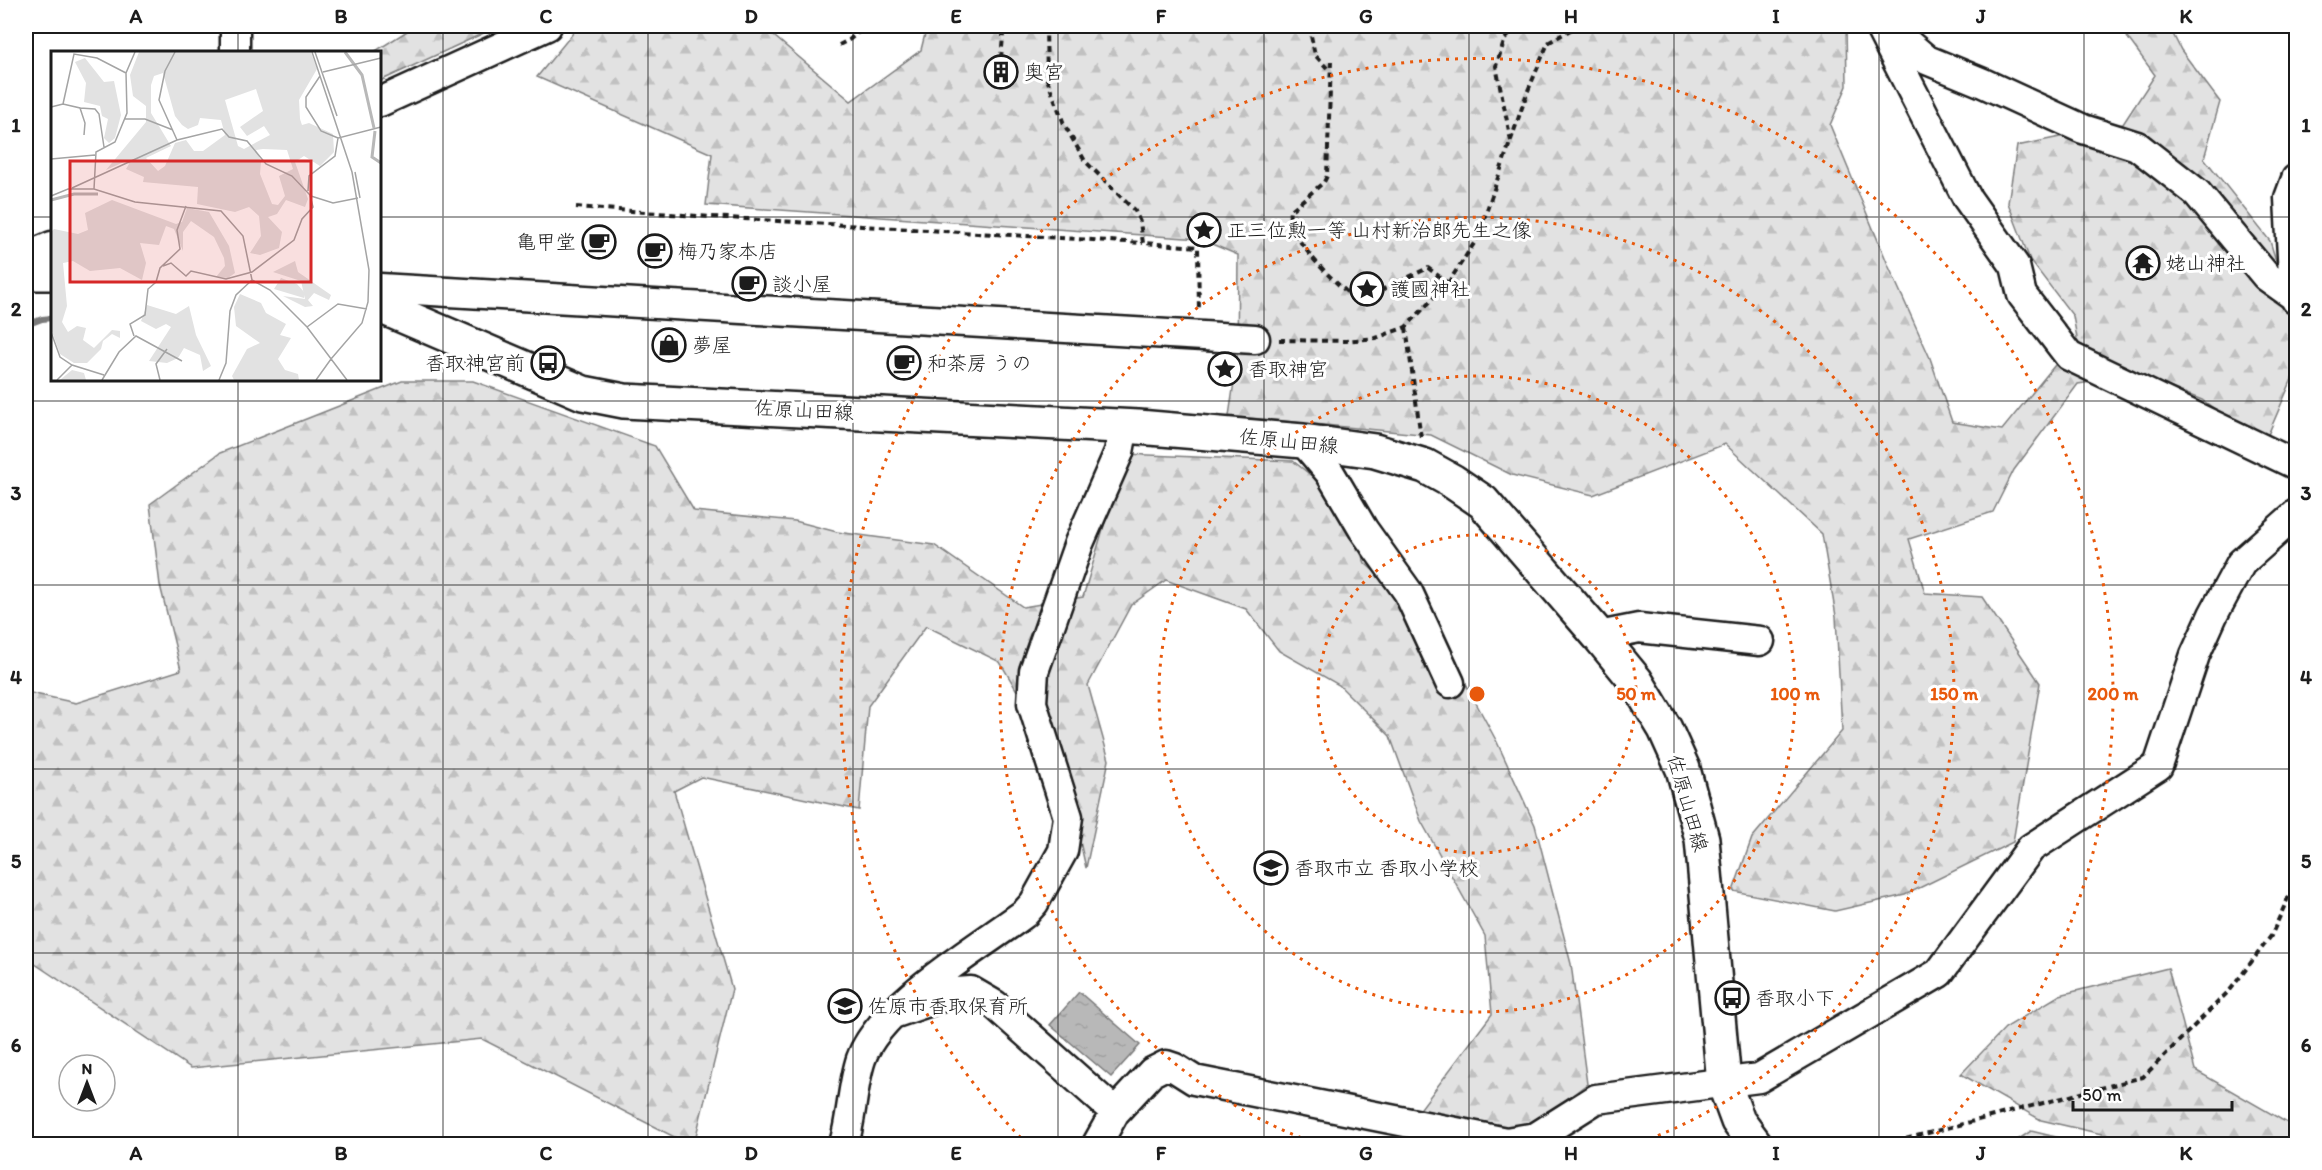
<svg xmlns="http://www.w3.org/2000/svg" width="2322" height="1170" viewBox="0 0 2322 1170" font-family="Itim,'Klee One',sans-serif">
  <defs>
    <pattern id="forest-firs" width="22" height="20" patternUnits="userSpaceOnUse" patternTransform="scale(1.5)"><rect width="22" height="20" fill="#e2e2e2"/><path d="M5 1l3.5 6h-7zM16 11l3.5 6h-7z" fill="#c1c1c1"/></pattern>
    <pattern id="cemetery-stones" width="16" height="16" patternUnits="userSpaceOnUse" patternTransform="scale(1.5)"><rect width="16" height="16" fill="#e2e2e2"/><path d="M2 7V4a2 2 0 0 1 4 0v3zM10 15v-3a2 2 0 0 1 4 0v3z" fill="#c1c1c1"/></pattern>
    <pattern id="water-ripples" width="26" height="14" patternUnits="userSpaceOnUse" patternTransform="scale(1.5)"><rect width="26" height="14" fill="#b8b8b8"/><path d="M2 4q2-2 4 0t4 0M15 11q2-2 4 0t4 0" fill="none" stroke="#9e9e9e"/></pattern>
  </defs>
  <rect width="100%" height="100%" fill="#fff"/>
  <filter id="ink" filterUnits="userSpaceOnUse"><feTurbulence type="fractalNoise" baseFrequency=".0167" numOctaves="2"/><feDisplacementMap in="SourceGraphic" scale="12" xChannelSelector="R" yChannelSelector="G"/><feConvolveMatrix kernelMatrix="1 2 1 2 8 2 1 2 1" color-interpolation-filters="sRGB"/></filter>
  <g filter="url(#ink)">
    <path fill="url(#forest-firs)" stroke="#7f7f7f" stroke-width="1.5" d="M415 26H499L380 81V52H374Z
      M566 26H762L851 101 921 50 927 26H1846L1847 86 1830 125 1889 267 1930 358 1952 422 2002 430 2077 338 2073 316 2030 260 2008 203 2017 146 2123 124 2155 75 2119 26H2169L2181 50 2220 102 2204 158 2270 241 2294 320 2295 372 2264 444 2202 400 2138 375 2078 384 2014 470 1993 512 1909 539 1925 593 1982 597 2040 683 2013 842 1905 895 1835 911 1733 891 1752 838 1842 731 1836 616 1822 534 1725 444 1593 495 1512 475 1431 435 1229 416 1237 362 1238 255 1200 239 706 205 712 154 537 77 574 32Z
      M402 381H473L655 446 694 511 795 521 837 532 934 545 1023 607 1083 597 1125 454 1293 461 1336 495 1365 563 1435 627 1497 742 1535 825 1571 964 1587 1084 1526 1130 1412 1120 1492 1014 1485 936 1421 821 1390 736 1339 685 1279 651 1246 609 1166 580 1131 605 1088 685 1109 760 1086 868 1064 771 1000 662 926 626 868 706 859 810 701 777 674 791 732 989 694 1144H688L482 1039 191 1068 35 964 26 966V692L76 703 181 670 160 585 150 504 220 453Z
      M2168 968 2195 1070 2296 1128V1144H2152L2119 1138 2041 1120 1961 1074 2005 1028 2060 995Z"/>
    <path fill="url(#cemetery-stones)" stroke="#7f7f7f" stroke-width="1.5" d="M2031 1131 2085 1144H2011Z"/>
    <path fill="url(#water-ripples)" stroke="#7a7a7a" stroke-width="1.5" d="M1079 992 1140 1045 1111 1077 1050 1025Z"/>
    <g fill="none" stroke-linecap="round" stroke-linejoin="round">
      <path stroke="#7a7a7a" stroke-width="6" d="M26 325 42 319 52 318"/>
      <defs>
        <path id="minor" d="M1879 26 1967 198 2015 266 2022 295 2069 356 2296 465
          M1887 26 1927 60 1983 83 2083 129 2137 146 2197 193 2266 276 2294 296 2296 300
          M235 52V26
          M380 102 547 26
          M26 257 52 246
          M380 288 1255 339
          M2294 296 2289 198 2296 179
          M1303 441 1330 473 1363 529 1408 592 1450 683
          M1599 636 1639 628 1760 641
          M893 1014 957 992 971 991 995 1005 1115 1112 1152 1072 1166 1065 1175 1068 1194 1080 1506 1142 1536 1137 1596 1099 1759 1078 1939 973 2031 848 2158 766 2195 655 2213 615 2241 563 2296 514
          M844 1144C852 1117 852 1086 861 1059 880 1005 980 947 1025 913L1034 903 1063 851 1068 817 1032 703 1034 671 1079 543 1119 452 1124 426
          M1097 1144 1115 1112"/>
        <path id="major" d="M26 273H52
          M380 306 583 393 624 401 1138 427 1303 441 1375 451 1425 466 1452 481 1483 502 1599 636 1636 681 1665 729 1683 769 1702 839 1724 1083 1738 1121 1755 1144"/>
      </defs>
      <use href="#minor" stroke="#1c1c1c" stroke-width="33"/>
      <use href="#major" stroke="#1c1c1c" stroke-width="38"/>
      <path stroke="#1c1c1c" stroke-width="4" stroke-dasharray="6 4.5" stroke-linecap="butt" d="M1046 26 1047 79 1064 124 1085 161 1135 211 1140 222 1143 243 1198 247 1199 311
        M1309 26 1315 55 1327 68
        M839 45 849 40 866 26
        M1001 58 1004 26
        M1331 61 1327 176 1324 182 1290 211C1285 236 1334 282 1353 297L1371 295 1428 268 1448 283
        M1511 141 1496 66 1505 39 1519 26
        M576 207 712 217 1143 243
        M1406 327 1421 438
        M1279 340 1346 341 1376 338 1406 327 1448 283 1477 239 1527 93 1548 43 1577 26
        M1886 1144 2143 1077 2231 989 2271 936 2293 887"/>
      <use href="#minor" stroke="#fff" stroke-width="28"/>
      <use href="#major" stroke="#fff" stroke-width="33"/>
    </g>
  </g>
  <path fill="none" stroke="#1c1c1c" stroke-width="1.5" stroke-opacity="0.55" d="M238 26V52M443 26V1144M648 26V1144M853 26V1144M1058 26V1144M1264 26V1144M1469 26V1144M1674 26V1144M1879 26V1144M2084 26V1144M26 217H52M380 217H2296M238 380V1144M26 401H2296M26 585H2296M26 769H2296M26 953H2296"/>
  <g fill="none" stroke="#e8590c" stroke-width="3" stroke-dasharray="3 6">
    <circle cx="1477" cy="694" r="159"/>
    <circle cx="1477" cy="694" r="318"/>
    <path d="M1318 1144A477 477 0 1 1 1636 1144"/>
    <path d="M1027 1144A636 636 0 1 1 1927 1144"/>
  </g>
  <defs>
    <symbol id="building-ring" viewBox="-11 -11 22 22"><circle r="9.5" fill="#fff" stroke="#1c1c1c" stroke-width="1.5"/><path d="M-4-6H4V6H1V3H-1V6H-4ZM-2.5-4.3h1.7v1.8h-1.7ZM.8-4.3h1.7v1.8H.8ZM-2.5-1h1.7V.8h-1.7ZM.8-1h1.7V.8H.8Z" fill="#1c1c1c"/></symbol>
    <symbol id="sight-ring" viewBox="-11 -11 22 22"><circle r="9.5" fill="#fff" stroke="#1c1c1c" stroke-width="1.5"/><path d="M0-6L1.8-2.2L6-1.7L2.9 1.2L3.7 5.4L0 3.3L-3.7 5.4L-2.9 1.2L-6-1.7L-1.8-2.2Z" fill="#1c1c1c"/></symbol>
    <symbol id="cafe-ring" viewBox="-11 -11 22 22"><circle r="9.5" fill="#fff" stroke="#1c1c1c" stroke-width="1.5"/><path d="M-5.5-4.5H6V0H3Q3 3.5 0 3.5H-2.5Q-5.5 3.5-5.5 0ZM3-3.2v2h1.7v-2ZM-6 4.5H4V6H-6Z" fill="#1c1c1c"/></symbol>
    <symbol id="temple-ring" viewBox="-11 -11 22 22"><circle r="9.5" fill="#fff" stroke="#1c1c1c" stroke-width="1.5"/><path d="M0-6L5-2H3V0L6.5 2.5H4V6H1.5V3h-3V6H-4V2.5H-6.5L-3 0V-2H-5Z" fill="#1c1c1c"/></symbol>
    <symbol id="shop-ring" viewBox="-11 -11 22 22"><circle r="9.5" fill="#fff" stroke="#1c1c1c" stroke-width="1.5"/><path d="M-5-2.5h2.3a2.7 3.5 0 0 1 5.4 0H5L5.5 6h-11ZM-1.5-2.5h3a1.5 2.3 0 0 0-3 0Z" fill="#1c1c1c"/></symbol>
    <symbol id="bus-ring" viewBox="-11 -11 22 22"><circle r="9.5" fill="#fff" stroke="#1c1c1c" stroke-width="1.5"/><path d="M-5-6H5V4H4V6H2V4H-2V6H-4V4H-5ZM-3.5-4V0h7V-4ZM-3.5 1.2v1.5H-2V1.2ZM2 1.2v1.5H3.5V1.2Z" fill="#1c1c1c"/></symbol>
    <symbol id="school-ring" viewBox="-11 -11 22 22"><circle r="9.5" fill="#fff" stroke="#1c1c1c" stroke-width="1.5"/><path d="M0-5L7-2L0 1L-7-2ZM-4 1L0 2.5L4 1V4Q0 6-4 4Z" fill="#1c1c1c"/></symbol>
  </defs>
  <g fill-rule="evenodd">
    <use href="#building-ring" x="982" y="53" width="38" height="38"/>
    <use href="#sight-ring" x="1185" y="211" width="38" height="38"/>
    <use href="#cafe-ring" x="580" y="223" width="38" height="38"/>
    <use href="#cafe-ring" x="636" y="232" width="38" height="38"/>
    <use href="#temple-ring" x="2124" y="244" width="38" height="38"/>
    <use href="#cafe-ring" x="730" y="265" width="38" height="38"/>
    <use href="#sight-ring" x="1348" y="270" width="38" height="38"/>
    <use href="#shop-ring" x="650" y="326" width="38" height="38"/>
    <use href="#bus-ring" x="529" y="344" width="38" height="38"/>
    <use href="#cafe-ring" x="885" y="344" width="38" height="38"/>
    <use href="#sight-ring" x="1206" y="350" width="38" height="38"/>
    <use href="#school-ring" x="1252" y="849" width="38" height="38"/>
    <use href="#bus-ring" x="1713" y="979" width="38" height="38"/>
    <use href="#school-ring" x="826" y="987" width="38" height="38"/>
  </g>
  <g text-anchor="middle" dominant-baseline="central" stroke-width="6" stroke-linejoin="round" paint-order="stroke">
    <g font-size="20" fill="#1c1c1c" stroke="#fff" text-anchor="start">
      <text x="1024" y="72">奥宮</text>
      <text x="1227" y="230">正三位勲一等 山村新治郎先生之像</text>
      <text x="576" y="242" text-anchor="end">亀甲堂</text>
      <text x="678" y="251">梅乃家本店</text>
      <text x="2166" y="263">姥山神社</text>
      <text x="772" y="284">談小屋</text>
      <text x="1390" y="289">護國神社</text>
      <text x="692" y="345">夢屋</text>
      <text x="525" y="363" text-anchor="end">香取神宮前</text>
      <text x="927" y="363">和茶房 うの</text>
      <text x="1248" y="369">香取神宮</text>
      <text x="1294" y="868">香取市立 香取小学校</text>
      <text x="1755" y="998">香取小下</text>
      <text x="868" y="1006">佐原市香取保育所</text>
    </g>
    <g font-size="20" fill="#1c1c1c" stroke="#fff">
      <text transform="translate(804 410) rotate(3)">佐原山田線</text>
      <text transform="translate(1289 441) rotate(6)">佐原山田線</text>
      <text transform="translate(1688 803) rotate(74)">佐原山田線</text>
    </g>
  </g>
  <g transform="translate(51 51)">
    <rect width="330" height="330" fill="#fff"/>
    <path d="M88 1H260L266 18 248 49 249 68 251 74 258 72 282 83 283 101 269 115 253 105 244 111 257 148 254 156 235 149 226 163 217 166 231 181 228 197 209 204 199 202 210 185 208 165 198 156 184 161 146 153 147 136 92 131 93 126 75 118 78 113 75 110 55 119 95 71V55L82 45 79 24ZM112 22 124 65 131 74 137 78 147 74 149 67 170 69 174 84 152 100H143L135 89 124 92 114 115 107 120 95 107 120 95 100 62V34L103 25ZM205 38 212 60 189 76 196 85 213 75 219 84 193 98 187 95 174 49ZM212 98 236 99 242 118 228 125 234 145 227 154 221 153 209 123 210 110 205 99ZM34 7 53 31 63 30 70 64 64 87 58 92 53 87 57 68 51 65 49 55 33 51 35 32 24 11ZM61 149 125 173 131 171 136 157 158 161 178 195 184 222 177 227 165 226 174 215 173 207 163 186 140 170 132 181V200L123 178 115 175 108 194 89 192 95 212 91 229 69 217 39 220 22 210 12 212 16 255 11 271 17 281 26 275 35 277 32 289 43 297 61 279 69 280V287L61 283 52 290 50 298 36 312H23L9 303 0 278V181L3 178 27 183 37 179 34 162ZM244 210 247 221 280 244 278 249 263 242 257 249 262 255 254 256 232 245 254 248 250 230 222 221ZM189 243 210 252 215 262 235 273 229 284 240 287 227 308 234 319 247 323 248 329H183L181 325 196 298 209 292 185 275 183 256ZM96 254 125 263 138 255 145 284 160 315 152 320 149 304 133 297 127 307 116 312 98 310 120 276 115 273 105 278 90 270ZM21 319 33 322 35 329H9Z" fill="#e2e2e2" fill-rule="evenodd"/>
    <path d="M230 227 246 233 254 242 253 247 223 238Z" fill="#e2e2e2"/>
    <path fill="none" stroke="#b8b8b8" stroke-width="3" d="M294 1 311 24 323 77M324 80 321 106 330 112M0 149 23 143H47"/>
    <path fill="none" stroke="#a4a4a4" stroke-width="1.5" d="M124 1 114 20 108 49 126 89M261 1 301 121 318 219 317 251 311 272 280 308M264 1 286 65M272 21 330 7M269 25 255 46V56L270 80 287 87M12 53 23 3 46 7 75 22M0 56 12 53 29 57 34 72 33 84M29 57 44 58 48 63 53 96M73 68H94L122 79M0 108 44 104M304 121 309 147M21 137 126 89 171 78 178 86 196 90 215 113 241 125 259 144 262 156 251 168 243 189 201 221 175 228 140 220 135 225 120 212 112 215M43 138 45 101 64 91 76 62 75 22 84 1M257 140 258 125 284 105 287 87 330 76M0 145 17 138H43L84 151 170 160 192 185 201 229 219 239 256 276 296 329M260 145 282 152 307 147M256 276 287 253 316 258M0 281 9 306 21 314 53 324M83 285 79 273 94 264 97 238 105 231 109 217 129 198 126 179 135 155M6 329 21 314M51 329 68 301 85 285 131 310M109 329 105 313 116 298M168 329 175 312 179 260 185 244 201 229M265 329 280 308"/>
    <path fill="#d62828" fill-opacity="0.15" stroke="#d62828" stroke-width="3" d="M19 110H260V231H19Z"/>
    <rect width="330" height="330" fill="none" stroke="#1c1c1c" stroke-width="3"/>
  </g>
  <circle cx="1477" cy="694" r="9" fill="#e8590c" stroke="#fff" stroke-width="3"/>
  <g font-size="18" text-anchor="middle" font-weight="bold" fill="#e8590c" stroke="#fff" stroke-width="6" stroke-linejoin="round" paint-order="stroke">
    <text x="1636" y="700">50 m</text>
    <text x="1795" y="700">100 m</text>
    <text x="1954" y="700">150 m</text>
    <text x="2113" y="700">200 m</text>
  </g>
  <rect width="2322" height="1170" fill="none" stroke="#fff" stroke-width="66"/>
  <g transform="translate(87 1083)"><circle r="28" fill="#ffffff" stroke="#a4a4a4" stroke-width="1.5"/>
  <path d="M0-4.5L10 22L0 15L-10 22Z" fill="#1c1c1c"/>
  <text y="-9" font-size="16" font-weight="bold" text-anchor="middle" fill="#1c1c1c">N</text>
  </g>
  <path d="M2073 1101v9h159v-9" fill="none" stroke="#1c1c1c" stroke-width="3"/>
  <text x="2082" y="1101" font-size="18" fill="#1c1c1c" stroke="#ffffff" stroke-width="4.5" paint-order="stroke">50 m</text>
  <rect x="33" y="33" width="2256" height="1104" fill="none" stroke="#1c1c1c" stroke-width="2"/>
  <g font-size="20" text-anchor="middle" font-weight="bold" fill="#1c1c1c">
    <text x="136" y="23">A</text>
    <text x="341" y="23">B</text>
    <text x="546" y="23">C</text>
    <text x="751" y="23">D</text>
    <text x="956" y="23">E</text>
    <text x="1161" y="23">F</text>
    <text x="1366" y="23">G</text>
    <text x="1571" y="23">H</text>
    <text x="1776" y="23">I</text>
    <text x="1981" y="23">J</text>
    <text x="2186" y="23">K</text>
    <text x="16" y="132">1</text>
    <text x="2306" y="132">1</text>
    <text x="16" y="316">2</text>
    <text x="2306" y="316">2</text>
    <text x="16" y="500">3</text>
    <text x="2306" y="500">3</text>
    <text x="16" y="684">4</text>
    <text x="2306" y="684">4</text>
    <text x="16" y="868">5</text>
    <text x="2306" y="868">5</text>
    <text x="16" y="1052">6</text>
    <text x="2306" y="1052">6</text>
    <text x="136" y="1160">A</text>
    <text x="341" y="1160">B</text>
    <text x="546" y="1160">C</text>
    <text x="751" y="1160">D</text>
    <text x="956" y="1160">E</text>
    <text x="1161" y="1160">F</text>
    <text x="1366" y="1160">G</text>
    <text x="1571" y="1160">H</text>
    <text x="1776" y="1160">I</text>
    <text x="1981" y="1160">J</text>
    <text x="2186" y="1160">K</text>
  </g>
</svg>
